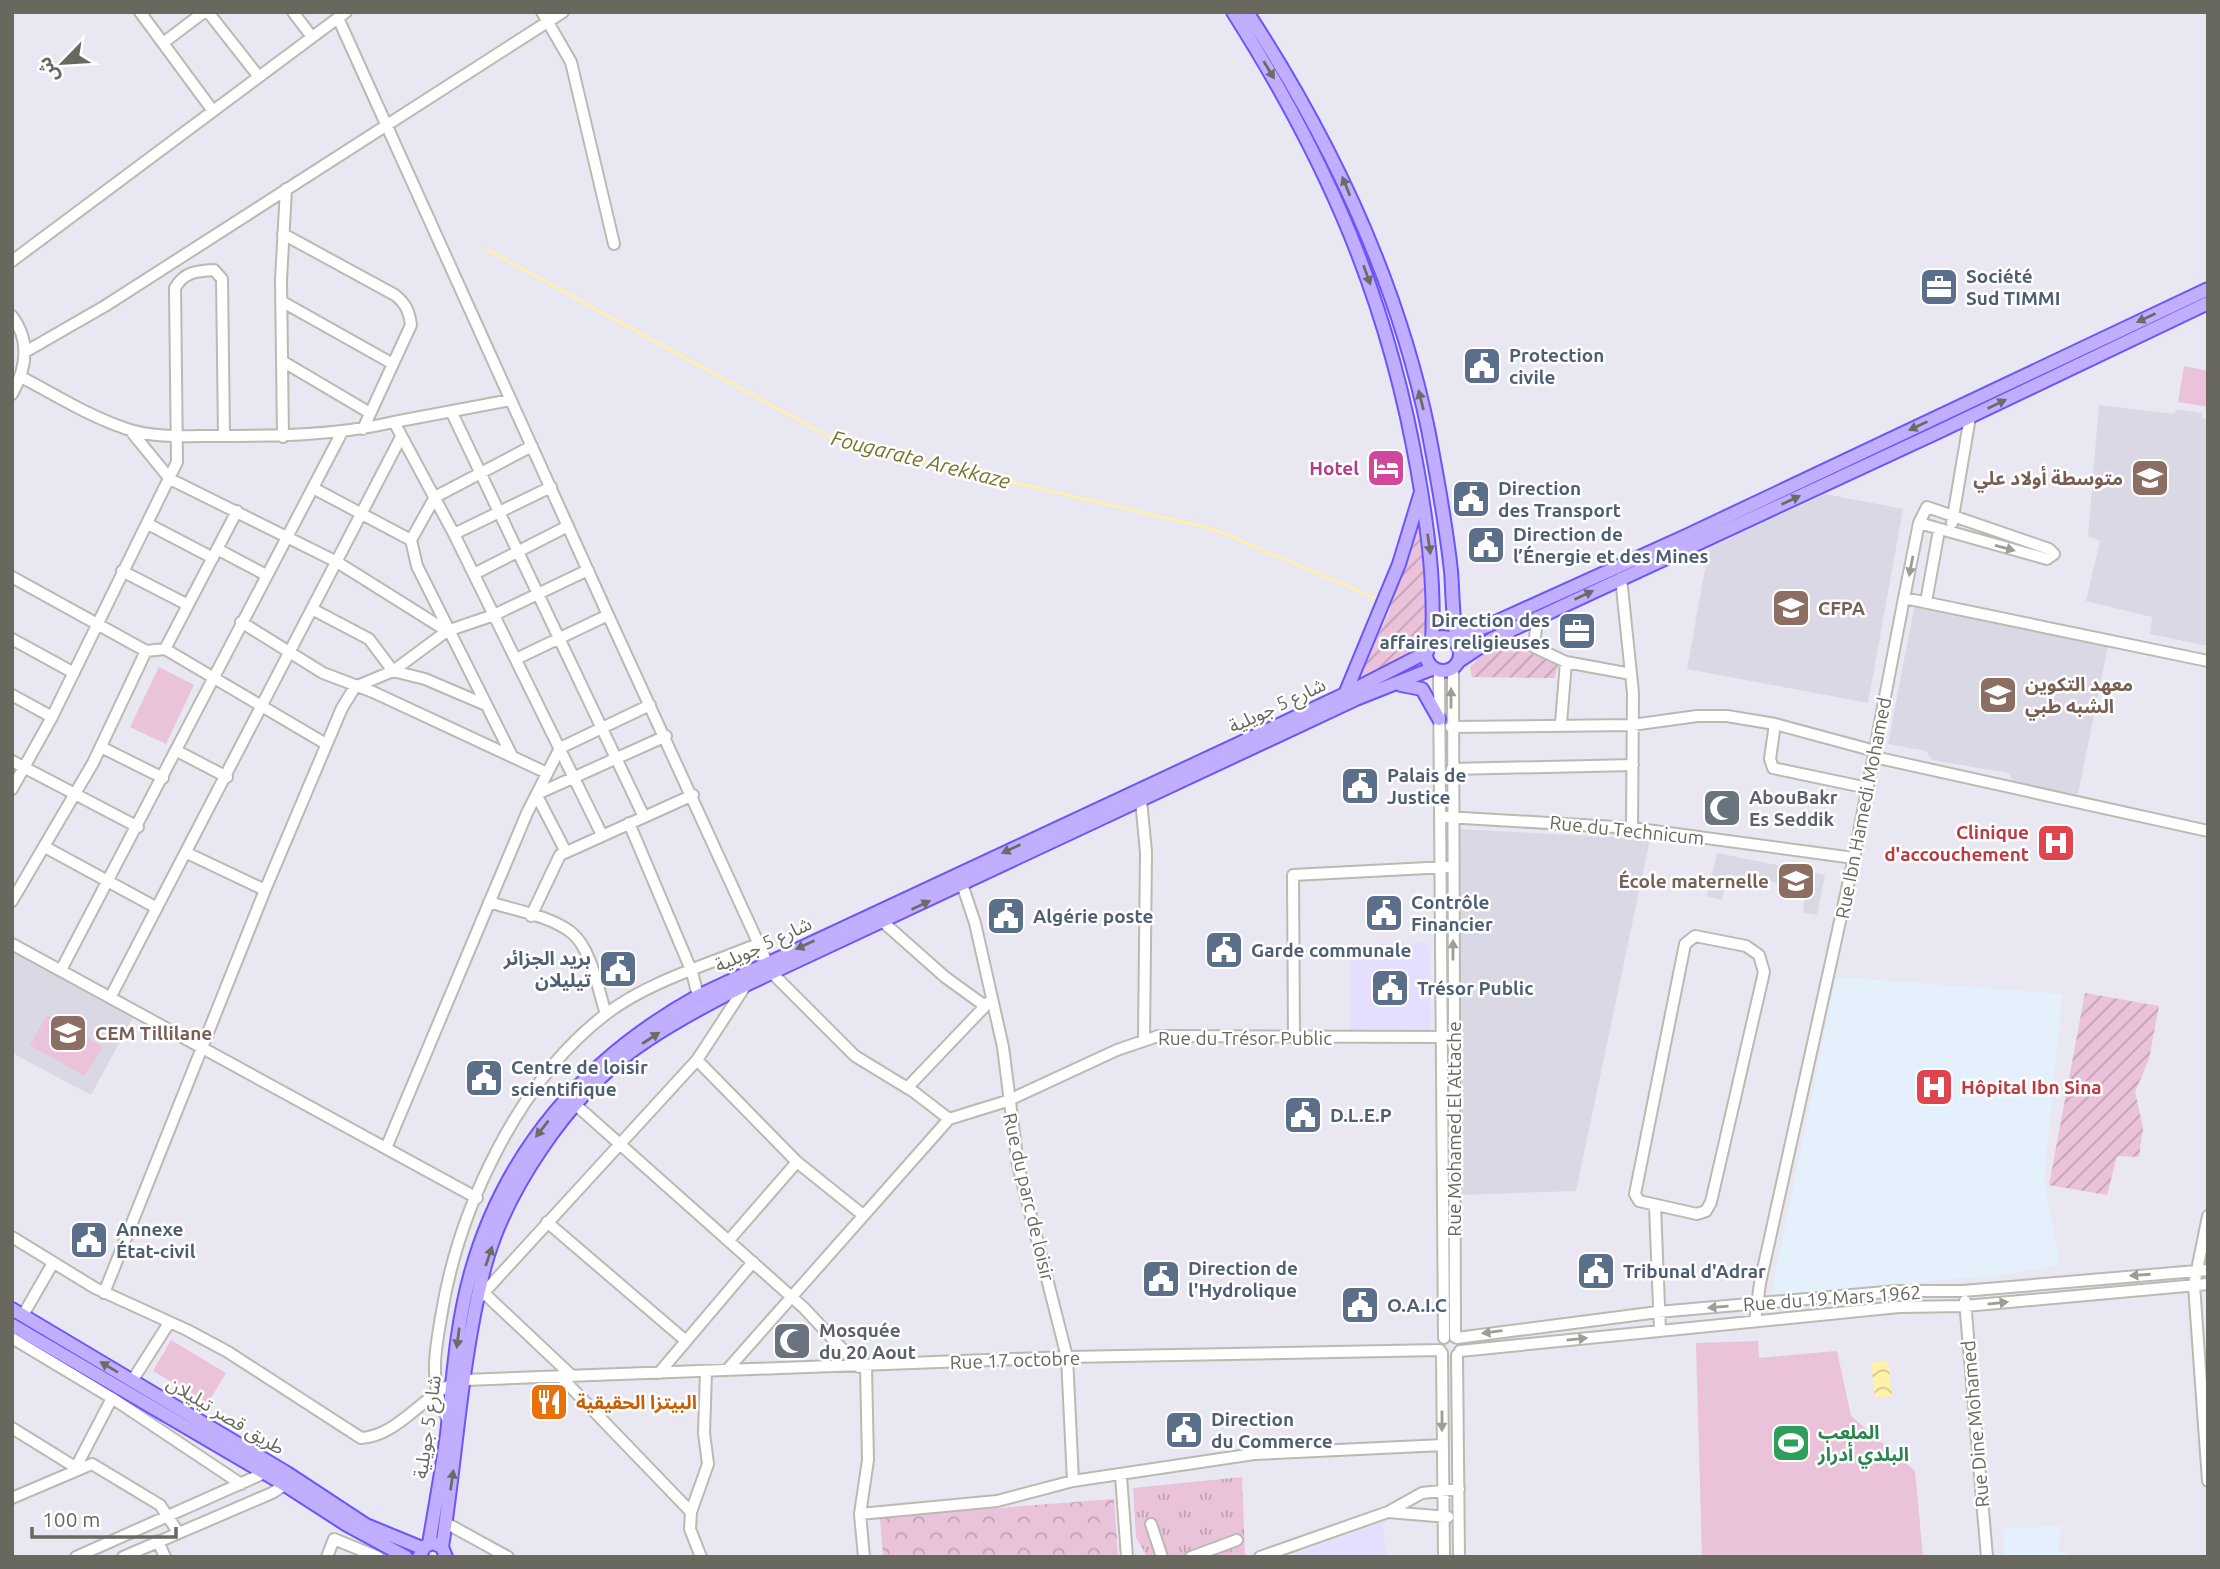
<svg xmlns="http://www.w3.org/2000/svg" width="2220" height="1569" viewBox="0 0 2220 1569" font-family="Ubuntu,'Noto Sans Arabic',sans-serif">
  <defs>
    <pattern id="grass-tufts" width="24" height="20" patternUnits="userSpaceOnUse" patternTransform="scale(1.75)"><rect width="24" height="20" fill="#eac2da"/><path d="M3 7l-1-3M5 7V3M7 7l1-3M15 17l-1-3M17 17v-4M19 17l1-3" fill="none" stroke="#c1a1b4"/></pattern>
    <pattern id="forest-crowns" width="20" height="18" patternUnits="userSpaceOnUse" patternTransform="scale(1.75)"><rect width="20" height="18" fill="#eac2da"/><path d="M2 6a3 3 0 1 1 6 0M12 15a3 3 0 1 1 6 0" fill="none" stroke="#c1a1b4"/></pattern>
    <pattern id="garden-furrows" width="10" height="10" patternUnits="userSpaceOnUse" patternTransform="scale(1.75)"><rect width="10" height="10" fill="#eac2da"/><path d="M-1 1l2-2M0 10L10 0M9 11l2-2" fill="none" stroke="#c1a1b4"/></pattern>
    <pattern id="water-waves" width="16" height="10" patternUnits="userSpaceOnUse" patternTransform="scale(1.75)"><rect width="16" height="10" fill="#fff1a9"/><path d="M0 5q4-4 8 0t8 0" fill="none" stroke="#d2c78d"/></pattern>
  </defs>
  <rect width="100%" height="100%" fill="#e9e7f1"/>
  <path fill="#e4deff" d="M1429 943 1431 1032 1350 1033 1349 944Z
    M1382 1522 1387 1557H1288Z"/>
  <path fill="#dad8e4" d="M2099 405 2174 414 2177 409 2203 413 2202 418 2208 419V646L2150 634 2152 617 2086 601 2100 541 2088 536Z
    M1825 494 1903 509 1868 703 1687 669 1709 548Z
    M1915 603 2108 646 2078 794 2014 783 2009 773 1932 760 1926 751 1888 744Z
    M1456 829 1650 839 1576 1191 1461 1195Z
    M1717 853 1825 875 1817 915 1803 913 1805 888 1727 874 1722 900 1707 896Z
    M12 947 136 1012 91 1095 12 1053Z"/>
  <path fill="#e4f1fd" d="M1836 977 2062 994 2044 1180 2060 1265 2002 1275 1771 1295Z
    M2060 1526 2059 1552H2066V1557H2005L2003 1529Z"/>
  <path fill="url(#grass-tufts)" d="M1242 1477 1245 1555 1147 1557 1136 1537 1133 1488Z"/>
  <path fill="url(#forest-crowns)" d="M1114 1499 1118 1557H883L880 1517Z"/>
  <path fill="url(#garden-furrows)" d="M1420 507C1423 535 1436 626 1418 646 1401 664 1374 675 1353 686L1388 615Z
    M1504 642 1558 665 1555 678 1472 677 1470 667 1485 652Z
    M2085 993 2159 1006 2149 1059 2135 1092 2143 1128 2139 1157 2117 1156 2107 1195 2049 1185Z"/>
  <path fill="#eac2da" d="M2184 366 2208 371V407L2178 402Z
    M159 667 194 685 166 744 130 727Z
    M47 1015 103 1047 84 1076 30 1045Z
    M171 1340 226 1373 208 1403 153 1371Z
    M1758 1341 1759 1358 1837 1351 1851 1416 1915 1471 1923 1557H1702L1696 1343Z"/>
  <path fill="url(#water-waves)" d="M1888 1361 1892 1396 1875 1398 1871 1363Z"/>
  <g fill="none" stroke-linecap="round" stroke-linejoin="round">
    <path stroke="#fff1a9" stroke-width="2.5" d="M486 249 837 441 1213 529 1380 600"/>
    <defs>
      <path id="minor" d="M140 12 213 111
        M208 12 259 77
        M293 12 312 37
        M542 12 571 62 614 244
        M338 18 608 615
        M163 43 204 12
        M283 234 395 295C406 304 409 311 411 325L363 429
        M12 261 346 12
        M281 301 393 364
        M12 316C31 341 26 369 12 394
        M25 352 105 306 563 12
        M282 361 370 413
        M21 377C56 395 90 417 127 429 153 438 186 436 212 436 274 436 334 436 394 422L454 534 602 835
        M452 413 644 817
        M394 422 511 400
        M130 430 170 479 337 562 447 631 494 615 588 570
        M283 437 281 280 286 189
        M313 488 411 540
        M1952 523 1970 417
        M148 524 213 558
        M454 534 551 487
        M217 549 266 575
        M122 571 188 605
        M474 574 568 526
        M12 577 146 651 165 649 326 744
        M1621 578 1633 693 1632 828
        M1904 598 1919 523 1927 507 2049 549 2054 554 2047 559 1919 523
        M1926 602 1939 530
        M312 609 369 639 393 671 425 679 486 705
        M1537 617 1534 647 1566 662 1631 674
        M241 622 323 673 373 692 547 773
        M12 639 74 673
        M165 649 237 511
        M516 659 608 615 772 973 855 1056 914 1092 949 1119
        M1453 669 1455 1337
        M1439 671 1444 1338
        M12 695 52 717
        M1561 723 1566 662
        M1775 724 1770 759 1773 768 1868 788
        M1451 727 1632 725 1697 716H1727L1775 724 1875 751
        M101 747 163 778
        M177 751 227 777
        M512 756 417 566 411 540 435 497 532 446
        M1874 757 2208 831
        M12 761 138 827
        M1452 769 1633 765
        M12 789 52 717 177 462 175 288C184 272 196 271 214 270L222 279 224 436
        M537 794 666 736
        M537 796 566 852
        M1141 800 1146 852 1144 1039
        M1446 817 1632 828 1854 858
        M629 823 692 972 698 996
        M45 847 157 908
        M187 853 265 890
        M960 878 975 923 1003 1047 1018 1165 1067 1357 1073 1481
        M12 901 93 763 146 651
        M489 902C514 910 551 916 572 933 592 950 598 990 606 1014
        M531 916 560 855 693 795
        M883 922 945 977 985 1006
        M1695 936 1746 946 1759 955 1764 972 1711 1202 1706 1211 1697 1214 1639 1201 1635 1194 1685 944Z
        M12 944 477 1198
        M61 970 342 432
        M111 996 401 437
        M1294 1038 1293 875 1447 867
        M697 1060 797 1162 730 1239
        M907 1088 989 1002
        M577 1106 804 1308 859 1367
        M386 1148 527 813 560 748 650 705
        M797 1162 863 1215
        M1655 1206 1660 1331
        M2208 1216 2194 1285 2208 1481
        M547 1222 686 1341
        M12 1237 95 1288 187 1330 228 1352 361 1438C401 1436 426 1388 465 1380L1067 1357 1440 1350
        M104 1293 265 890 342 708 355 687 393 671 447 631
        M484 1293 572 1376
        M478 1299 697 1060 746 985
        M1965 1301 1987 1557
        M23 1315 53 1263
        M1755 1321 1760 1283 1854 858 1904 598 2208 661
        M12 1338 112 1398 241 1484
        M1457 1338 1658 1312 1897 1291H1963L2208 1270
        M1460 1351 1899 1307 1965 1306 2208 1284
        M1442 1353 1444 1557
        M1457 1355 1459 1557
        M727 1370 949 1119 1007 1101 1117 1050 1158 1036 1453 1037
        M659 1373 753 1262
        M560 1376 691 1512
        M132 1381 169 1323
        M448 1421C444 1411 439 1401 437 1391 432 1367 437 1341 441 1317 458 1210 518 1081 606 1014 649 981 710 964 760 943
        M12 1428 75 1467
        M74 1471 112 1398
        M1121 1476 1127 1557
        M12 1498 92 1464 160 1505 178 1532
        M1388 1512 1448 1517
        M860 1514 997 1501 1073 1481 1254 1454 1443 1445
        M446 1523 508 1557
        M1151 1524 1162 1557
        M158 1541 165 1557
        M76 1557 271 1470
        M123 1557 272 1493 289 1482
        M327 1557 334 1539 378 1557
        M701 1557 690 1529 691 1512 708 1464 704 1433 706 1372
        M864 1557 860 1514 868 1460 866 1367
        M1191 1557 1237 1540
        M1260 1557 1388 1512 1422 1493 1459 1489"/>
      <path id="major" d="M1233 12C1327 160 1388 299 1418 473 1428 530 1435 584 1432 642
        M1247 12C1330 139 1397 280 1428 429 1437 476 1446 524 1451 571 1453 595 1452 621 1458 645
        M1426 654a17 17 0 1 1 34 0a17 17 0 1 1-34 0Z
        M1450 639 1487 626 1688 535 2208 289
        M1459 661 1492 639 1938 432 2208 303
        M1401 685 1422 689 1439 719
        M1345 694 1399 564 1421 492
        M12 1309 287 1473 366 1525 422 1548
        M12 1325 285 1485 347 1525 406 1557
        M429 1544C435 1507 442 1470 447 1434 453 1381 456 1327 470 1276 504 1151 586 1058 698 996L1345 694 1427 652
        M442 1547C456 1457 461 1363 483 1273 503 1192 568 1097 636 1048 668 1025 703 1007 737 989L1356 699 1434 668
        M419 1557 425 1546 433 1543 442 1547 446 1557"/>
    </defs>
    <use href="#minor" stroke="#babab2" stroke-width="14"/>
    <use href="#major" stroke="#6a56fc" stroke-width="16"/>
    <use href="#minor" stroke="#fff" stroke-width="10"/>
    <use href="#major" stroke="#c2aeff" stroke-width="12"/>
  </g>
  <defs><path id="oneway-solid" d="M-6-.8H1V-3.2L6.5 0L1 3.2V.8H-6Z" transform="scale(1.75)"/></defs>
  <g fill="#6c6c66">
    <use href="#oneway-solid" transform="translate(1269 70) rotate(59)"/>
    <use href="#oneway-solid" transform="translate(1346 186) rotate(-112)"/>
    <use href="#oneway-solid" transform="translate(1367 275) rotate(70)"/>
    <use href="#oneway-solid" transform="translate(2146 318) rotate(155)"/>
    <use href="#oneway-solid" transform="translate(1421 400) rotate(-104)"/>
    <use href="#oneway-solid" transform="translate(1997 404) rotate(-26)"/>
    <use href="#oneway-solid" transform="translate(1918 426) rotate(155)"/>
    <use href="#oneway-solid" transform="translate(1791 500) rotate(-25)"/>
    <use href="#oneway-solid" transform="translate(1429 544) rotate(82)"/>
    <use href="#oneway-solid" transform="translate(1584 595) rotate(-25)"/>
    <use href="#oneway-solid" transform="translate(1011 849) rotate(155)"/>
    <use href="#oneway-solid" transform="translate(921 905) rotate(-25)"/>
    <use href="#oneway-solid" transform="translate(805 945) rotate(155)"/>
    <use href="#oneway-solid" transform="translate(651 1038) rotate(-33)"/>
    <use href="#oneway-solid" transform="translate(542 1129) rotate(128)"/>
    <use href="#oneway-solid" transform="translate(489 1256) rotate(-71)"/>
    <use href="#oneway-solid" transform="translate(458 1338) rotate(97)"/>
    <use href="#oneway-solid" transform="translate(109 1367) rotate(-149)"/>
    <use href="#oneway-solid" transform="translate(452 1480) rotate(-82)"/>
  </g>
  <g fill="#9d9d96">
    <use href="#oneway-solid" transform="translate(2005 548) rotate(15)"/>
    <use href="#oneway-solid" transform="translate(1911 566) rotate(101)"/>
    <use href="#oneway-solid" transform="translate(1451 698) rotate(-90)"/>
    <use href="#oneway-solid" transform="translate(1453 950) rotate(-90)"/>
    <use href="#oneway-solid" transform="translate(2140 1275) rotate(176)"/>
    <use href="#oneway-solid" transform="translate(1998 1303) rotate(-6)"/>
    <use href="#oneway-solid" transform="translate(1718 1307) rotate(175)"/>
    <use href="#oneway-solid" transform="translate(1492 1332) rotate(173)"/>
    <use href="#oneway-solid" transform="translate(1577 1339) rotate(-6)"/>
    <use href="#oneway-solid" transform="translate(1442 1421) rotate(90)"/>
  </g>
  <defs>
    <symbol id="office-square" viewBox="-11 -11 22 22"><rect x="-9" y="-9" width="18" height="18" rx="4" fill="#5c6f8a" stroke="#fff"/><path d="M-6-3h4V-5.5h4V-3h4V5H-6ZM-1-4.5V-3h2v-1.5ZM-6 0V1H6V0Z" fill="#fff"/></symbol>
    <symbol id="civic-square" viewBox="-11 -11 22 22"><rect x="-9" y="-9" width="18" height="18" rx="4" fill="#5c6f8a" stroke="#fff"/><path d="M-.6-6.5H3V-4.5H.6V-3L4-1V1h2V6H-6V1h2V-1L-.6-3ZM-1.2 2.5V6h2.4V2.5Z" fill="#fff"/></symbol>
    <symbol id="hotel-square" viewBox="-11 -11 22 22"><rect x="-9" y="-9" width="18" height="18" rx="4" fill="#d1479c" stroke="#fff"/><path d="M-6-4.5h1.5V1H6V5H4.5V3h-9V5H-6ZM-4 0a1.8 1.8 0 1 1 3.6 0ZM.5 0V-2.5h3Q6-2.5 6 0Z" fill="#fff"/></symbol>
    <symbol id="school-square" viewBox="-11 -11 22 22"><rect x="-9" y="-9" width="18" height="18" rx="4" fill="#8d6e63" stroke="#fff"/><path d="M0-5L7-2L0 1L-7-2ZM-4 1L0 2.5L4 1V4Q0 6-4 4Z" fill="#fff"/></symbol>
    <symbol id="university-square" viewBox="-11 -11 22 22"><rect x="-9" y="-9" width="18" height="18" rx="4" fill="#8d6e63" stroke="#fff"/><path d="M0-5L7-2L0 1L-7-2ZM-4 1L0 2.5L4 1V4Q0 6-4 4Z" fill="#fff"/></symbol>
    <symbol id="mosque-square" viewBox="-11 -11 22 22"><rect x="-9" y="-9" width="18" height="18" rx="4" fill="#6b7280" stroke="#fff"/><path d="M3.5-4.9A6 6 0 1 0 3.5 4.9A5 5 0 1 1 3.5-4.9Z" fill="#fff"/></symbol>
    <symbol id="hospital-square" viewBox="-11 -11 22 22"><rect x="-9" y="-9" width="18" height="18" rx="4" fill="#e0444e" stroke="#fff"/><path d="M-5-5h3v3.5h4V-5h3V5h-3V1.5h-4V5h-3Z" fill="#fff"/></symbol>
    <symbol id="restaurant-square" viewBox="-11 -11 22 22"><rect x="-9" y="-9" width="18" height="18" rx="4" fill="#e8710a" stroke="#fff"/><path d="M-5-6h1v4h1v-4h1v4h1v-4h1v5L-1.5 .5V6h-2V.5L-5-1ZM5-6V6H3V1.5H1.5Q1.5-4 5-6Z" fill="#fff"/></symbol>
    <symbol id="stadium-square" viewBox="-11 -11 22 22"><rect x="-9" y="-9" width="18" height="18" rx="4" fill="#2e9e5b" stroke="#fff"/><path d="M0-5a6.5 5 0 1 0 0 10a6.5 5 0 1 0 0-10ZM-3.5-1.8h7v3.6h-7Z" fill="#fff"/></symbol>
  </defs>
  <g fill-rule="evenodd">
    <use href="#office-square" x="1917" y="265" width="44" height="44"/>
    <use href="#civic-square" x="1460" y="344" width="44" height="44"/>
    <use href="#hotel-square" x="1364" y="446" width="44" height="44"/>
    <use href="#school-square" x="2128" y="456" width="44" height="44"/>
    <use href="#civic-square" x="1449" y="477" width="44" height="44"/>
    <use href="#civic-square" x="1464" y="523" width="44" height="44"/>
    <use href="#university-square" x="1769" y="586" width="44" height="44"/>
    <use href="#office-square" x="1555" y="609" width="44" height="44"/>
    <use href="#university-square" x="1976" y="673" width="44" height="44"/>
    <use href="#civic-square" x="1338" y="764" width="44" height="44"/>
    <use href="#mosque-square" x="1700" y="786" width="44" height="44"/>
    <use href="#hospital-square" x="2034" y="821" width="44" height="44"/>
    <use href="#school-square" x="1774" y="859" width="44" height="44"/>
    <use href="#civic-square" x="1362" y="891" width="44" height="44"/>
    <use href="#civic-square" x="984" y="894" width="44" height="44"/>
    <use href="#civic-square" x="1202" y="928" width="44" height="44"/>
    <use href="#civic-square" x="596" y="947" width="44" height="44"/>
    <use href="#civic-square" x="1368" y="966" width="44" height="44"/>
    <use href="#school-square" x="46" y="1011" width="44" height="44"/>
    <use href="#civic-square" x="462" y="1056" width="44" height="44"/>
    <use href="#hospital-square" x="1912" y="1065" width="44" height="44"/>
    <use href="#civic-square" x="1281" y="1093" width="44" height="44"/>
    <use href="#civic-square" x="67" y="1218" width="44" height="44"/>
    <use href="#civic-square" x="1574" y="1249" width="44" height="44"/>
    <use href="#civic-square" x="1139" y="1257" width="44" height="44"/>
    <use href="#civic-square" x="1338" y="1283" width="44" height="44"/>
    <use href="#mosque-square" x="770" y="1319" width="44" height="44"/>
    <use href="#restaurant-square" x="527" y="1380" width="44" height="44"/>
    <use href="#civic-square" x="1162" y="1408" width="44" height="44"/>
    <use href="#stadium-square" x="1769" y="1421" width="44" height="44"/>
  </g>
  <g text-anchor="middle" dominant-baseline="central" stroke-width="5" stroke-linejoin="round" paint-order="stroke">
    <g font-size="19" font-weight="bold" fill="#4e5e75" stroke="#fff" text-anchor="start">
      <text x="1966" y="276">Société<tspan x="1966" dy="22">Sud TIMMI</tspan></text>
      <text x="1509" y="355">Protection<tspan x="1509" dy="22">civile</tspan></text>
      <text x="1498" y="488">Direction<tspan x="1498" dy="22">des Transport</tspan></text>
      <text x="1513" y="534">Direction de<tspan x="1513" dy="22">l’Énergie et des Mines</tspan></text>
      <text x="1550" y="620" text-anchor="end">Direction des<tspan x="1550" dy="22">affaires religieuses</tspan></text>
      <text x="1387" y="775">Palais de<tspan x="1387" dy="22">Justice</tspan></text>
      <text x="1411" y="902">Contrôle<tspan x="1411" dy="22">Financier</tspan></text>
      <text x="1033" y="916">Algérie poste</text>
      <text x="1251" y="950">Garde communale</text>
      <text x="591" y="958" text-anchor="end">بريد الجزائر<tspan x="591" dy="22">تيليلان</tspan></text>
      <text x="1417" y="988">Trésor Public</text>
      <text x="511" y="1067">Centre de loisir<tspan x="511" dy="22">scientifique</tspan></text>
      <text x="1330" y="1115">D.L.E.P</text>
      <text x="116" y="1229">Annexe<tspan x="116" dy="22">État-civil</tspan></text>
      <text x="1188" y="1268">Direction de<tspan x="1188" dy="22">l'Hydrolique</tspan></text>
      <text x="1623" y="1271">Tribunal d'Adrar</text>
      <text x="1387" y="1305">O.A.I.C</text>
      <text x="1211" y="1419">Direction<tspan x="1211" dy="22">du Commerce</tspan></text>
    </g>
    <g font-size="19" font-weight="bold" fill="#b23c85" stroke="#fff" text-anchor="end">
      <text x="1359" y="468">Hotel</text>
    </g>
    <g font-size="19" font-weight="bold" fill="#785e54" stroke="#fff" text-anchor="start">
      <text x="2123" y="478" text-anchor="end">متوسطة أولاد علي</text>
      <text x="1818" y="608">CFPA</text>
      <text x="2025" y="684">معهد التكوين<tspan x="2025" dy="22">الشبه طبي</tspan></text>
      <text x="1769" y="881" text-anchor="end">École maternelle</text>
      <text x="95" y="1033">CEM Tillilane</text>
    </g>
    <g font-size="19" fill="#68685e" stroke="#fff">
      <text transform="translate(1277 705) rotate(-25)">شارع 5 جويلية</text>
      <text transform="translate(1863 808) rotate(-79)">Rue Ibn Hamedi Mohamed</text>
      <text transform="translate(1627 830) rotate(6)">Rue du Technicum</text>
      <text transform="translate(763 944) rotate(-25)">شارع 5 جويلية</text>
      <text x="1245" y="1038">Rue du Trésor Public</text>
      <text transform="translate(1454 1129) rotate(-90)">Rue Mohamed El Attache</text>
      <text transform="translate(1029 1197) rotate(77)">Rue du parc de loisir</text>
      <text transform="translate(1832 1298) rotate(-4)">Rue du 19 Mars 1962</text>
      <text transform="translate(1015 1360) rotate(-2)">Rue 17 octobre</text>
      <text transform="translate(226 1415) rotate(31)">طريق قصر تيليلان</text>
      <text transform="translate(1975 1424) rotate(-95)">Rue Dine Mohamed</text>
      <text transform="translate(427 1427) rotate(-82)">شارع 5 جويلية</text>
    </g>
    <g font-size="19" font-weight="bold" fill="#5b616d" stroke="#fff" text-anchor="start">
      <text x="1749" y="797">AbouBakr<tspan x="1749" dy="22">Es Seddik</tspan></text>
      <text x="819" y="1330">Mosquée<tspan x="819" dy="22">du 20 Aout</tspan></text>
    </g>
    <g font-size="19" font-weight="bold" fill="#be3a42" stroke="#fff" text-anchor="end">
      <text x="2029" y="832">Clinique<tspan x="2029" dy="22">d'accouchement</tspan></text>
      <text x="1961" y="1087" text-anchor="start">Hôpital Ibn Sina</text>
    </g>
    <g font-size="19" font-weight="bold" fill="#c56008" stroke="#fff" text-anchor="start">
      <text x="576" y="1402">البيتزا الحقيقية</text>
    </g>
    <g font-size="19" font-weight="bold" fill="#27864d" stroke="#fff" text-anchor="start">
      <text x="1818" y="1432">الملعب<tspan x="1818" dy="22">البلدي أدرار</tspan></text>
    </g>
    <g font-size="21" font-style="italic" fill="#78722b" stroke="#fff">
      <text transform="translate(921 459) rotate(14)">Fougarate Arekkaze</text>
    </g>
  </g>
  <rect width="2220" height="1569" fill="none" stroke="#68685e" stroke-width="28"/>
  <g transform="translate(63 63) rotate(245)" stroke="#ffffff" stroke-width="5" paint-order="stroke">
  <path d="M0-5L12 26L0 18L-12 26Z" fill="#68685e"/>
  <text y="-10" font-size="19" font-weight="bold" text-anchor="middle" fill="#68685e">ش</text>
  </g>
  <path d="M32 1527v10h144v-10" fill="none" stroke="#68685e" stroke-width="3.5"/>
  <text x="42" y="1527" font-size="21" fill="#68685e" stroke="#ffffff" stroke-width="5" paint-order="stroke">100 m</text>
</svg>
